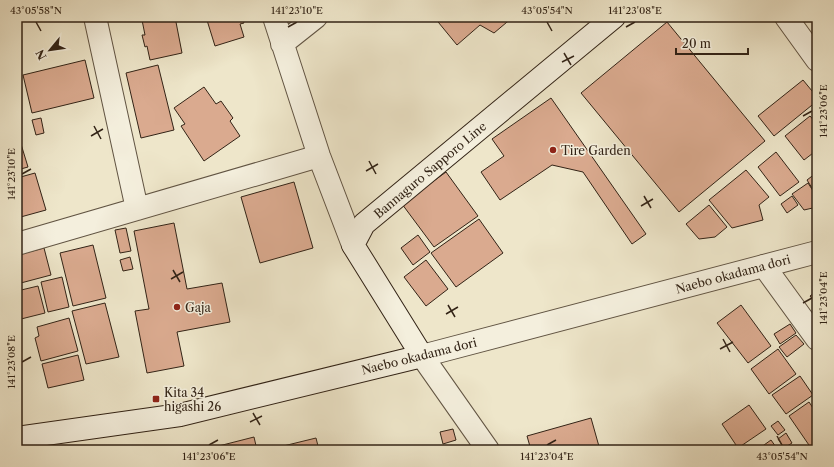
<svg xmlns="http://www.w3.org/2000/svg" width="834" height="467" viewBox="0 0 834 467" font-family="'Libre Caslon Text',serif">
  <rect width="100%" height="100%" fill="#eee6ca"/>
  <filter id="stains"><feTurbulence type="fractalNoise" baseFrequency=".005" numOctaves="4"/><feColorMatrix values="0 0 0 0 .2 0 0 0 0 .09 0 0 0 0 .02 0 0 0 .5 -.17"/></filter>
  <radialGradient id="worn" r=".72"><stop offset=".6" stop-color="#630" stop-opacity="0"/><stop offset="1" stop-color="#630" stop-opacity=".3"/></radialGradient>
  <path fill="#daaa8f" stroke="#322316" d="M138 17H175L182 53 150 60 147 46 145 47 142 35H145L142 20 139 21Z
    M206 17H242L244 23 240 24 244 37 215 46Z
    M434 17H513L494 33 480 25 457 45Z
    M667 22 765 141 679 212 581 93Z
    M85 60 94 98 32 113 23 75Z
    M158 65 174 130 141 138 126 73Z
    M803 80 817 97V101L774 136 758 116Z
    M204 87 216 104 221 101 233 118 230 121 240 136 204 161 181 126 185 124 174 108Z
    M551 98 646 234 632 244 583 172 552 165 500 200 481 172 504 156 492 139Z
    M810 116 817 124V150L804 160 785 136Z
    M41 118 44 133 36 135 32 120Z
    M17 131 28 167 17 170Z
    M776 152 799 182 780 196 758 167Z
    M746 170 769 197 759 205 763 220 732 228 709 200Z
    M446 172 478 216 434 247 402 204Z
    M35 173 46 210 17 218V178Z
    M816 173 817 174V196L807 180Z
    M294 182 313 248 260 263 241 197Z
    M808 183 817 197V207L804 210 792 194Z
    M792 196 798 205 787 213 781 204Z
    M709 205 727 227 715 237 699 239 686 224Z
    M479 219 503 253 456 287 431 253Z
    M174 223 187 289 222 283 230 322 177 332 184 366 147 373 135 311 149 309 134 231Z
    M126 228 131 251 120 253 115 230Z
    M418 235 430 252 413 265 401 248Z
    M93 245 106 298 73 306 60 253Z
    M44 248 51 275 17 284V255Z
    M130 257 133 269 123 271 120 260Z
    M426 260 448 289 426 306 404 277Z
    M62 277 69 307 48 312 41 282Z
    M38 286 45 313 17 320V291Z
    M817 291V305L810 296Z
    M105 303 119 357 86 364 72 311Z
    M741 305 771 346 748 363 717 323Z
    M69 318 78 351 41 361 35 338 39 336 37 327Z
    M790 324 796 333 780 344 774 334Z
    M796 335 804 344 787 357 779 347Z
    M778 349 796 374 769 394 751 369Z
    M78 355 84 380 48 388 42 364Z
    M800 376 813 395 786 414 772 395Z
    M809 402 817 414V443L811 448 789 416Z
    M749 405 766 429 738 448 722 424Z
    M591 418 600 450H531L527 436Z
    M778 421 785 430 778 435 771 426Z
    M453 429 456 440 443 444 440 432Z
    M786 433 792 443 784 448 778 439Z
    M254 437 257 450H203Z
    M316 438 319 450H267Z
    M771 440 778 450H757Z"/>
  <g fill="none" stroke-linecap="round" stroke-linejoin="round">
    <defs>
      <path id="minor" d="M95 17 137 209
        M274 17 319 156 353 245
        M786 17 817 60
        M282 44 316 17
        M17 244 319 156
        M764 266 817 339
        M422 356 488 450"/>
      <path id="tertiary" d="M422 356 817 252"/>
      <path id="secondary" d="M17 438 180 415 422 356 353 245 364 224 614 17"/>
    </defs>
    <use href="#minor" stroke="#615443" stroke-width="24"/>
    <use href="#tertiary" stroke="#615443" stroke-width="24"/>
    <use href="#secondary" stroke="#322316" stroke-width="24"/>
    <use href="#minor" stroke="#f4efdd" stroke-width="22"/>
    <use href="#tertiary" stroke="#f4efdd" stroke-width="22"/>
    <use href="#secondary" stroke="#f4efdd" stroke-width="22"/>
  </g>
  <path fill="none" stroke="#322316" stroke-width="1.5" d="M36 22 41 31M547 22 552 31M288 27 297 22M626 27 635 22M564 53 571 65M562 62 574 56M803 116 812 111M94 126 101 139M91 136 103 129M369 161 376 174M366 171 378 164M22 174 31 169M644 196 651 208M641 206 653 199M173 270 180 282M171 279 183 272M803 303 812 298M448 305 455 317M446 314 458 307M723 339 730 352M720 349 733 342M22 362 31 357M253 413 260 425M250 422 262 416M777 436 782 445M209 445 218 440M547 445 556 440"/>
  <g fill="#8f2418" stroke="#f4efdd" stroke-width="1.5">
    <circle cx="553" cy="150" r="4"/>
    <circle cx="177" cy="307" r="4"/>
    <rect x="152" y="395" width="8" height="8" rx="2"/>
  </g>
  <g text-anchor="middle" dominant-baseline="central" stroke-width="3" stroke-linejoin="round" paint-order="stroke">
    <g font-size="12" fill="#322316" stroke="#f4efdd" text-anchor="start">
      <text x="561" y="150">Tire Garden</text>
      <text x="185" y="307">Gaja</text>
      <text x="164" y="392">Kita 34<tspan x="164" dy="14">higashi 26</tspan></text>
    </g>
    <g font-size="12" fill="#322316" stroke="#f4efdd">
      <text transform="translate(430 170) rotate(-40)">Bannaguro Sapporo Line</text>
      <text transform="translate(733 274) rotate(-15)">Naebo okadama dori</text>
      <text transform="translate(419 356) rotate(-14)">Naebo okadama dori</text>
    </g>
  </g>
  <rect width="834" height="467" fill="none" stroke="#eee6ca" stroke-width="44"/>
  <g transform="translate(50 50) rotate(241)" stroke="#f4efdd" stroke-width="3" paint-order="stroke">
  <path d="M0-3L7 15L0 10L-7 15Z" fill="#322316"/>
  <text y="-6" font-size="11" font-weight="bold" text-anchor="middle" fill="#322316">N</text>
  </g>
  <path d="M676 48v6h72v-6" fill="none" stroke="#322316" stroke-width="2"/>
  <text x="682" y="48" font-size="12" fill="#322316" stroke="#f4efdd" stroke-width="3" paint-order="stroke">20 m</text>
  <rect x="22" y="22" width="790" height="423" fill="none" stroke="#322316" stroke-width="1.5"/>
  <g font-size="10" text-anchor="middle" fill="#322316">
    <text x="36" y="14">43°05'58"N</text>
    <text x="297" y="14">141°23'10"E</text>
    <text x="547" y="14">43°05'54"N</text>
    <text x="635" y="14">141°23'08"E</text>
    <text transform="translate(823 111) rotate(-90)" y="4">141°23'06"E</text>
    <text transform="translate(11 174) rotate(-90)" y="4">141°23'10"E</text>
    <text transform="translate(823 298) rotate(-90)" y="4">141°23'04"E</text>
    <text transform="translate(11 362) rotate(-90)" y="4">141°23'08"E</text>
    <text x="209" y="460">141°23'06"E</text>
    <text x="547" y="460">141°23'04"E</text>
    <text x="782" y="460">43°05'54"N</text>
  </g>
  <rect width="100%" height="100%" filter="url(#stains)"/>
  <rect width="100%" height="100%" fill="url(#worn)"/>
</svg>
